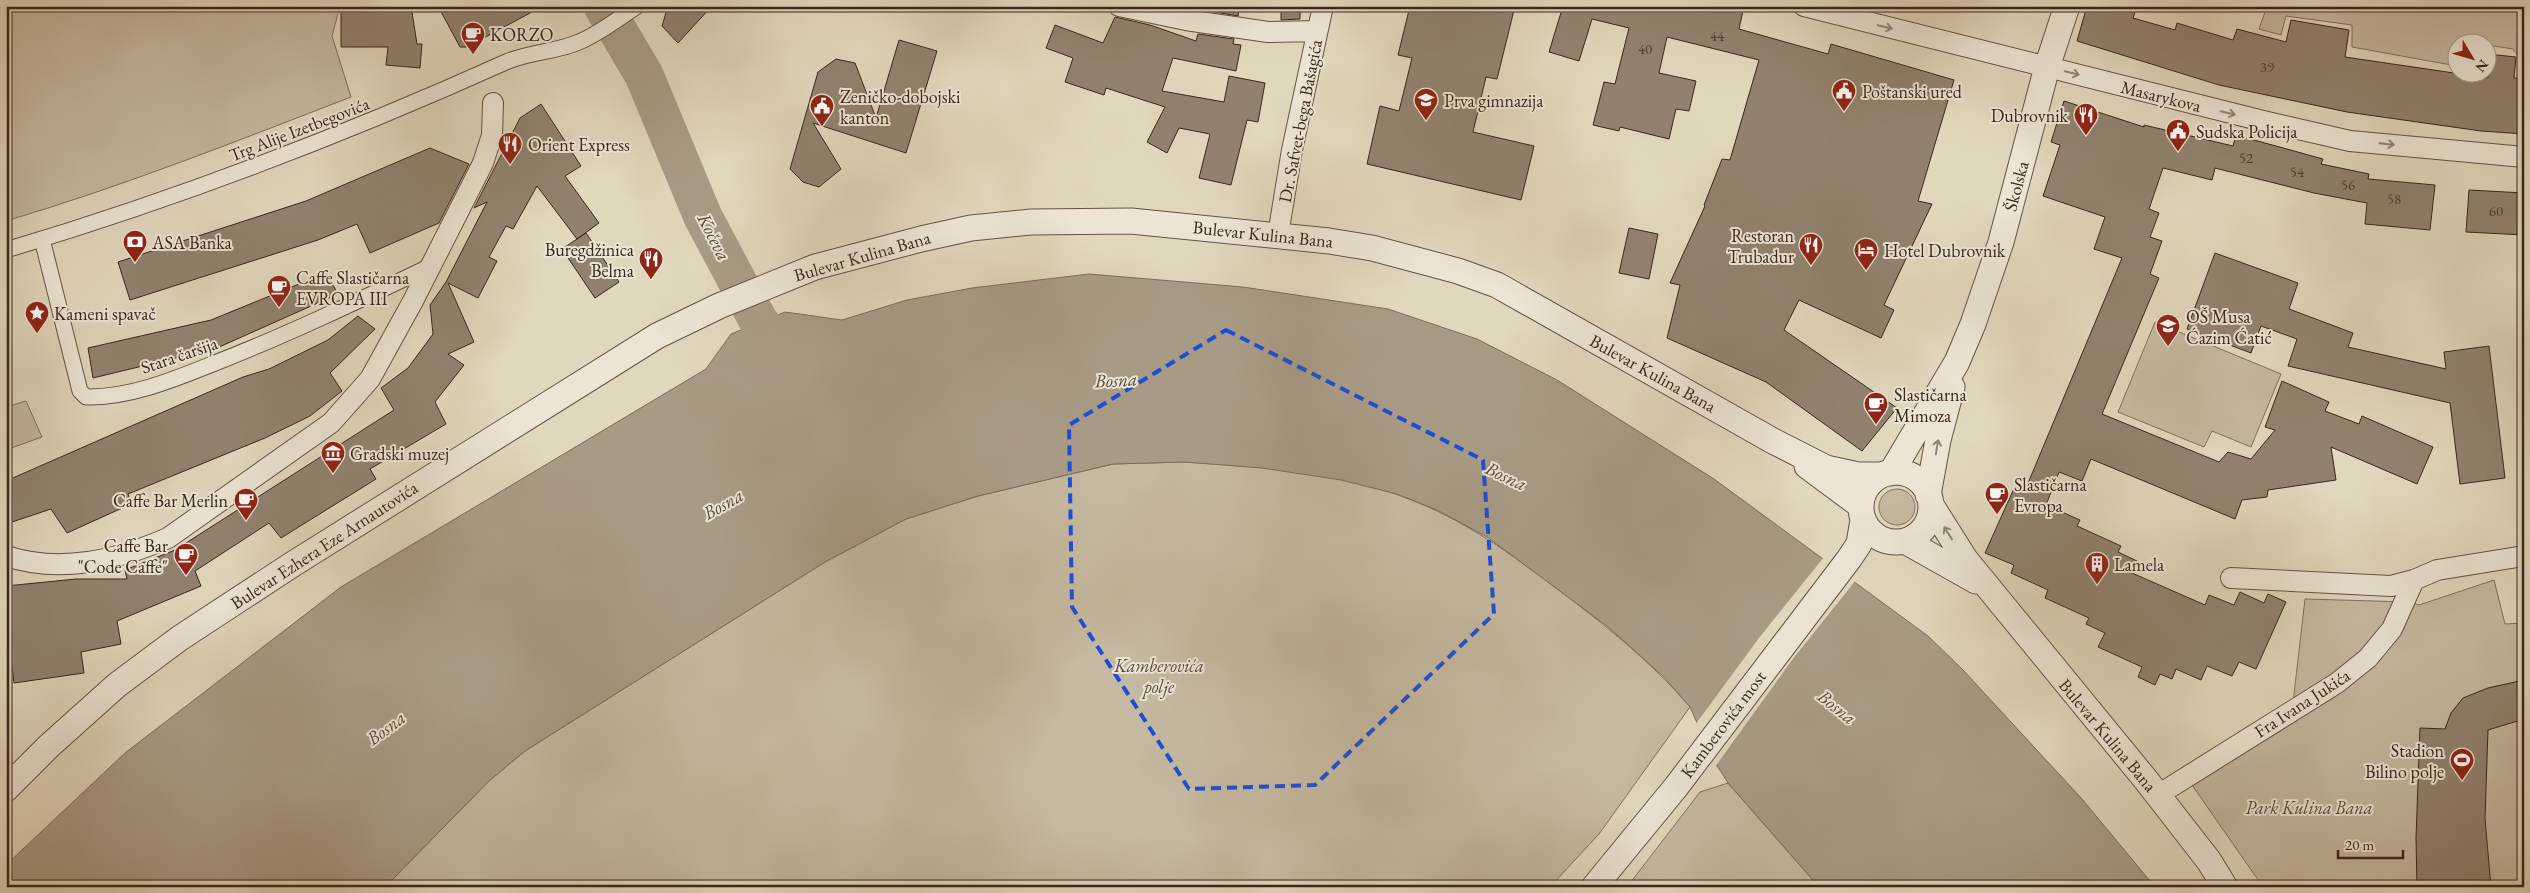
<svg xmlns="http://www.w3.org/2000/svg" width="2530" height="893" viewBox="0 0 2530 893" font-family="'EB Garamond',serif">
  <rect width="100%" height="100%" fill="#e1d7bd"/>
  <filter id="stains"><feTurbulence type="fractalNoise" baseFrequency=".004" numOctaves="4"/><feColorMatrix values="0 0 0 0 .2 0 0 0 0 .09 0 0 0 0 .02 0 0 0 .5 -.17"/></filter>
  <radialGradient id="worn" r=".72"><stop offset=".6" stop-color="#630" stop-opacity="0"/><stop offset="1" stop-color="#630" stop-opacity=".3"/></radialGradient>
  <path fill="#c5b9a1" stroke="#80705e" d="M6 6H340L332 36 351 97C237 141 124 186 6 221V59L11 57 12 49 6 33Z
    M2267 6H2524V63L2513 49 2488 45V42H2458L2457 66 2352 47V25L2286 16 2281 35 2259 29Z
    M2155 322 2281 374 2251 447 2212 431 2204 447 2118 412Z
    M26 401 42 437 6 450V407Z
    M1185 462C1256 467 1332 470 1398 495 1458 516 1501 547 1551 584 1601 622 1649 659 1690 707L1599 834 1550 887H385L489 781 525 751 825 562 906 519 978 496 1113 464Z
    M1879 507a18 18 0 1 1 36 0a18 18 0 1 1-36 0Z
    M2494 580 2505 624 2524 623V887H2263L2192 785 2263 741 2291 720 2305 599 2409 602 2419 605Z
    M1728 783 1819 887H1627L1700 792Z"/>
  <path fill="#a89b86" stroke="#7c6c5b" d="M1089 274 1243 287 1388 309 1477 339 1557 380 1714 479 1928 636 1963 670 2082 799 2155 887H1819L1728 783 1714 761 1690 707 1665 678 1607 626 1487 537 1437 510 1397 494 1341 480 1262 468 1185 462 1113 464 978 496 906 519 825 562 525 751 489 781 385 887H6V865L125 753 341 587 706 369 731 334 785 312 842 320 907 300 972 288Z"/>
  <path fill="#e1d7bd" d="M1824 557 1856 580 1792 660 1715 767 1695 725 1759 638Z"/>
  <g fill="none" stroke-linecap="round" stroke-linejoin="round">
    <path stroke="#a89b86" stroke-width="39" d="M603 6 644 75 703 217 759 322 794 363"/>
  </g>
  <path fill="#91826f" stroke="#3a261b" d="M341 6H411L417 44H422L420 68 386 65 388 47H341Z
    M438 6H543L467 47H460Z
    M668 6H712L678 43 662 26Z
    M1203 6H1240L1238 16 1203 10Z
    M1281 6H1300V19L1281 20Z
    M1410 6H1515L1497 79 1486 77 1473 132 1534 146 1521 200 1367 164 1380 106 1399 111 1412 58 1398 55Z
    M1563 6H1744L1739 29 1828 54 1831 44 1954 80 1918 201 1932 204 1884 305 1894 310 1881 338 1799 300 1784 330 1897 408 1862 451 1766 382 1667 338 1680 285 1670 283 1705 206 1704 205 1722 159 1730 160 1759 60 1667 37 1659 73 1696 81 1689 111 1676 109 1669 139 1620 127 1619 131 1593 125 1604 82 1615 84 1629 28 1592 19 1579 61 1549 52Z
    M2087 6H2137L2133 18 2175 30 2177 23 2233 40 2237 29 2286 42 2291 20 2349 30 2345 57 2488 78V54L2516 57 2514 78H2524V134L2481 131 2347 112 2219 85 2077 41Z
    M1115 17 1150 25 1196 41 1198 34 1234 39 1233 44 1241 45 1236 71 1173 58 1162 91 1224 102 1229 76 1265 83 1258 122 1247 120 1231 185 1199 178 1210 134 1179 128 1167 153 1147 142 1165 107 1106 88 1104 95 1065 82 1073 58 1046 48 1055 25 1103 43Z
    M899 40 937 51 906 153 813 123 841 169 819 187 803 182 790 169 818 72 836 59 855 63 876 118Z
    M2064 101 2144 127V125L2233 146 2236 135 2323 159 2321 164 2369 174 2368 179 2435 185 2430 230 2365 224 2367 203 2314 193 2215 168 2212 180 2163 168 2149 209 2159 213 2150 237 2162 241 2150 274 2159 278 2102 414 2219 462 2228 452 2251 459 2275 430 2265 427 2282 381 2329 402 2325 411 2359 424 2362 416 2433 447 2417 484 2331 447 2336 480 2268 490 2267 497 2242 500 2235 519 2091 459 2082 481 2059 472 2046 505 2080 520 2077 526 2121 546 2118 552 2137 561 2132 573 2205 605 2209 595 2234 605 2240 592 2264 603 2268 594 2286 602 2256 669 2239 662 2232 676 2207 666 2201 680 2176 669 2172 679 2160 674 2155 685 2138 677 2142 667 2098 647 2105 633 2086 624 2089 618 2045 598 2048 590 2011 573 2014 565 1985 553 2016 484 2026 488 2122 258 2094 249 2105 217 2043 196 2060 145 2051 142Z
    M541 104 581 166 565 176 599 223 577 239 586 233 619 282 595 298 562 249 577 239 537 186 513 229 506 226 489 257 497 261 478 298 448 283 474 342 448 354 464 365 435 402 446 424 370 469 376 479 281 538 269 523 195 571 201 586 117 621 121 644 81 652 84 673 14 683 6 615V586L76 579H127L125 570 175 550 394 410 381 388 408 368 433 334 430 305 446 282 487 202 474 208 520 118Z
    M430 148 469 164 439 223 370 253 357 224 318 240 130 300 118 262 306 201Z
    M2469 190 2524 193V235L2466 232Z
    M1629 228 1658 234 1649 279 1619 273Z
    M2215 253 2298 283 2289 309 2353 333 2348 347 2446 369 2444 352 2489 346 2505 478 2460 484 2450 403 2288 366 2297 339 2261 326 2251 353 2187 329Z
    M326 273 338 294 217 348 93 378 88 348 211 320Z
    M358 316 375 329 330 373 342 391 310 416 265 438 128 494 131 504 67 533 51 509 6 524V481L243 377 269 369 328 340Z
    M2524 680V719L2488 730 2485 819 2491 887H2417L2416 838 2420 728 2445 729 2451 713 2463 698 2488 688Z"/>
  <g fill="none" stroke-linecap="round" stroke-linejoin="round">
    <defs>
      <path id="pedestrian" d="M42 239 80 391 86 397C130 398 175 379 215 363 289 334 360 300 431 266
        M6 250C177 199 344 135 506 62 529 52 556 52 579 42 600 33 618 19 637 6"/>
      <path id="minor" d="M1119 6 1186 20 1268 32 1317 31
        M1804 6 2263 121 2350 141 2524 157
        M1278 235 1292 150 1323 6
        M6 556C61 574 117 560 168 538L331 423 370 379 413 301 483 163 492 135 493 103
        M2231 578 2391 586 2414 580
        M2158 795 2337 683 2368 658 2392 629 2414 580 2437 570 2524 556"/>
      <path id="tertiary" d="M1807 466 1861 506
        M1861 507a35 35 0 1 1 70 0a35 35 0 1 1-70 0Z
        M1891 473 1957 362 1973 324 2001 242 2047 67 2067 6
        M1928 495 1938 440 1952 387
        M1931 505 1965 559 2146 780 2209 861 2225 887
        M1905 541 1976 581
        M6 789 49 746 117 685 180 638 293 564 657 336 719 306 815 267 921 239 971 228 1031 222 1131 221 1329 241 1372 248 1458 271 1497 285 1773 441 1826 468 1858 475H1881
        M1594 887 1676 787 1849 559 1859 544 1863 520"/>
    </defs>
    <use href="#pedestrian" stroke="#645244" stroke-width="17"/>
    <use href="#minor" stroke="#645244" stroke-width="22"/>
    <use href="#tertiary" stroke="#645244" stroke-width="27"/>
    <use href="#pedestrian" stroke="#ece5d4" stroke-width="15"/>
    <use href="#minor" stroke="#ece5d4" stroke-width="20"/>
    <use href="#tertiary" stroke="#ece5d4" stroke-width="25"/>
  </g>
  <defs><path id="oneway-shaft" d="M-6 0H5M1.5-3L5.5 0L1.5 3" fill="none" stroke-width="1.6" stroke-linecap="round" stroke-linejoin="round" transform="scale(1.25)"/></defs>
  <g stroke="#938678">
    <use href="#oneway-shaft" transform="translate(1885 27) rotate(14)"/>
    <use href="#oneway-shaft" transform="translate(2072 73) rotate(14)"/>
    <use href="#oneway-shaft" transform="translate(2228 113) rotate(14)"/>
    <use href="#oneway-shaft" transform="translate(2387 144) rotate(6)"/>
    <use href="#oneway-shaft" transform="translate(1937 447) rotate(-81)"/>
    <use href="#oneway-shaft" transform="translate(1948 533) rotate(-122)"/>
  </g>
  <path fill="none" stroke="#1d4ed8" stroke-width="4" stroke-dasharray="10 6" stroke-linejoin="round" d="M1226 330 1483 460 1494 614 1315 785 1189 789 1072 607 1069 425Z"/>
  <defs>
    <symbol id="cafe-pin" viewBox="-11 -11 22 30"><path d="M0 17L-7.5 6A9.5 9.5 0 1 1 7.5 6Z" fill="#8f2418" stroke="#ece5d4"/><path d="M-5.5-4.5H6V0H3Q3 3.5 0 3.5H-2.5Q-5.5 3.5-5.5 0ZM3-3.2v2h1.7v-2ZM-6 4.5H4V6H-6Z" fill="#fff"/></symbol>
    <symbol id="civic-pin" viewBox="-11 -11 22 30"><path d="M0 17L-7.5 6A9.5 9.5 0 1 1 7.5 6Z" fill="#8f2418" stroke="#ece5d4"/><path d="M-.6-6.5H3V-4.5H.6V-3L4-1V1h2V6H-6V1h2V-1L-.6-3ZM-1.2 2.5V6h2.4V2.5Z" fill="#fff"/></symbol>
    <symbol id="school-pin" viewBox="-11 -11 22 30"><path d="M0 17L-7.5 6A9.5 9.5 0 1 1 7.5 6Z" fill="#8f2418" stroke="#ece5d4"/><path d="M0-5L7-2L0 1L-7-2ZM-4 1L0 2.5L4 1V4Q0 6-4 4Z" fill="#fff"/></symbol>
    <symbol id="restaurant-pin" viewBox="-11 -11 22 30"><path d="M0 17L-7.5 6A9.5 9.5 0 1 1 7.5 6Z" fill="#8f2418" stroke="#ece5d4"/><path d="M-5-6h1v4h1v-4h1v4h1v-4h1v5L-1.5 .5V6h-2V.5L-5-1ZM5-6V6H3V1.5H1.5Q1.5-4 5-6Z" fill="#fff"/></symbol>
    <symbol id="bank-pin" viewBox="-11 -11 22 30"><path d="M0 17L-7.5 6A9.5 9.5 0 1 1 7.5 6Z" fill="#8f2418" stroke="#ece5d4"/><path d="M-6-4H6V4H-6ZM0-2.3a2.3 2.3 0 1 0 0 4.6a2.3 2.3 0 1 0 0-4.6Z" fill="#fff"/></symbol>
    <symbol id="hotel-pin" viewBox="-11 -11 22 30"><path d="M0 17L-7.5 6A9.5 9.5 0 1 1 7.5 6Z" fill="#8f2418" stroke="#ece5d4"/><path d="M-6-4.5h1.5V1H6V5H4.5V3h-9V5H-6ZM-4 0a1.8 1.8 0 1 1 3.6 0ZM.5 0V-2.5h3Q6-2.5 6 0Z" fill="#fff"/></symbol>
    <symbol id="sight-pin" viewBox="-11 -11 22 30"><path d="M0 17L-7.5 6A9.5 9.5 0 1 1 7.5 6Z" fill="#8f2418" stroke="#ece5d4"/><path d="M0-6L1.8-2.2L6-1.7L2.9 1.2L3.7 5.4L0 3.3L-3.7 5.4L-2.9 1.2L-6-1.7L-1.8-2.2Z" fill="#fff"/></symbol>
    <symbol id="museum-pin" viewBox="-11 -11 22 30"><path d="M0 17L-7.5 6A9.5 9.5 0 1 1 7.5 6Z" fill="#8f2418" stroke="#ece5d4"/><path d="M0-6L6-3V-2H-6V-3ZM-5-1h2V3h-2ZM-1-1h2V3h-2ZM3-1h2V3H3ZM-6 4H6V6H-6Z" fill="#fff"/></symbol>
    <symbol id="building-pin" viewBox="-11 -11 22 30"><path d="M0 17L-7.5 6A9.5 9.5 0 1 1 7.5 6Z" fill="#8f2418" stroke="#ece5d4"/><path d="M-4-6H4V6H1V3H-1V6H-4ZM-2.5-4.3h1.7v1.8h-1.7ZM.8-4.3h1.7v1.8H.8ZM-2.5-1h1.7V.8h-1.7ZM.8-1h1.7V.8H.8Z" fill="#fff"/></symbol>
    <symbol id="stadium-pin" viewBox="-11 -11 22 30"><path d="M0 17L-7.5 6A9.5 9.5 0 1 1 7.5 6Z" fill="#8f2418" stroke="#ece5d4"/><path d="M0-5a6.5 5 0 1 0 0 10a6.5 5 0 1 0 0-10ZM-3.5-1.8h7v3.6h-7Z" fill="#fff"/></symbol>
  </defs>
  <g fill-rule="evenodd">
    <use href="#cafe-pin" x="459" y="20" width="28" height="38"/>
    <use href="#civic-pin" x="1830" y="77" width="28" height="38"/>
    <use href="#school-pin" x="1412" y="86" width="28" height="38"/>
    <use href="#civic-pin" x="808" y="92" width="28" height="38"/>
    <use href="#restaurant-pin" x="2072" y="101" width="28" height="38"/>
    <use href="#civic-pin" x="2164" y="117" width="28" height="38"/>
    <use href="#restaurant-pin" x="496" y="130" width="28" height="38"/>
    <use href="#bank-pin" x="121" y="228" width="28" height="38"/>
    <use href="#restaurant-pin" x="1797" y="231" width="28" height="38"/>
    <use href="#hotel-pin" x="1852" y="236" width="28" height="38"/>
    <use href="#restaurant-pin" x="637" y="245" width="28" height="38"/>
    <use href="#cafe-pin" x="265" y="273" width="28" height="38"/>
    <use href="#sight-pin" x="23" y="299" width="28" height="38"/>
    <use href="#school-pin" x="2154" y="312" width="28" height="38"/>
    <use href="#cafe-pin" x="1862" y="390" width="28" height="38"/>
    <use href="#museum-pin" x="319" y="439" width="28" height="38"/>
    <use href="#cafe-pin" x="1983" y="480" width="28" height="38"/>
    <use href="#cafe-pin" x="232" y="486" width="28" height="38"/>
    <use href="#cafe-pin" x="172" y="541" width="28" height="38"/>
    <use href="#building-pin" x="2083" y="550" width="28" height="38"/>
    <use href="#stadium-pin" x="2448" y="746" width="28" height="38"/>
  </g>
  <g text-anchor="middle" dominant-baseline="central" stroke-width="4" stroke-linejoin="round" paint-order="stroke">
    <g font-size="15" fill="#503d30">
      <text x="1717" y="35">44</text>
      <text x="1645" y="48">40</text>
      <text x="2267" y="66">39</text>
      <text x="2246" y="157">52</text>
      <text x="2297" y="171">54</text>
      <text x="2348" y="184">56</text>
      <text x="2394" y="198">58</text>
      <text x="2496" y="210">60</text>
    </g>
    <g font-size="18" fill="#3a261b" stroke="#ece5d4" text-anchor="start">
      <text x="490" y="34">KORZO</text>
      <text x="1862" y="91">Poštanski ured</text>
      <text x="840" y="96">Zeničko-dobojski<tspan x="840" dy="21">kanton</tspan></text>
      <text x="1444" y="100">Prva gimnazija</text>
      <text x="2068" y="115" text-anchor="end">Dubrovnik</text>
      <text x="2196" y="131">Sudska Policija</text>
      <text x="528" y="144">Orient Express</text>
      <text x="1794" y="235" text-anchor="end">Restoran<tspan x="1794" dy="21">Trubadur</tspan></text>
      <text x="152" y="242">ASA Banka</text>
      <text x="634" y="249" text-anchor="end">Buregdžinica<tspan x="634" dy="21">Belma</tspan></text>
      <text x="1884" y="250">Hotel Dubrovnik</text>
      <text x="296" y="277">Caffe Slastičarna<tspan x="296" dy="21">EVROPA III</tspan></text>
      <text x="54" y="313">Kameni spavač</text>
      <text x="2186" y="316">OŠ Musa<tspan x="2186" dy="21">Ćazim Ćatić</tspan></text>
      <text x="1894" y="394">Slastičarna<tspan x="1894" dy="21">Mimoza</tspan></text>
      <text x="350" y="453">Gradski muzej</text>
      <text x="2014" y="484">Slastičarna<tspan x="2014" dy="21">Evropa</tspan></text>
      <text x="228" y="500" text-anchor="end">Caffe Bar Merlin</text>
      <text x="168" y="545" text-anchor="end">Caffe Bar<tspan x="168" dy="21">"Code Caffe"</tspan></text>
      <text x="2114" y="564">Lamela</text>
      <text x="2444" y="750" text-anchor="end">Stadion<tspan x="2444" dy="21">Bilino polje</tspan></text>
    </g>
    <g font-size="18" fill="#3a261b" stroke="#ece5d4">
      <text transform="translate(2161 96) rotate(14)">Masarykova</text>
      <text transform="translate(1300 121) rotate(-79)">Dr. Safvet-bega Bašagića</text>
      <text transform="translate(299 129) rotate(-21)">Trg Alije Izetbegovića</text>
      <text transform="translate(2016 186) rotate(-75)">Školska</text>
      <text transform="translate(1263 234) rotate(6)">Bulevar Kulina Bana</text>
      <text transform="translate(862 256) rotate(-16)">Bulevar Kulina Bana</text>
      <text transform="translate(179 355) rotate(-19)">Stara čaršija</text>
      <text transform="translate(1653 373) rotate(29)">Bulevar Kulina Bana</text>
      <text transform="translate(324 545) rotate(-33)">Bulevar Ezhera Eze Arnautovića</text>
      <text transform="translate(2302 703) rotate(-33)">Fra Ivana Jukića</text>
      <text transform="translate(1723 724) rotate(-53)">Kamberovića most</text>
      <text transform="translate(2108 735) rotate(50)">Bulevar Kulina Bana</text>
    </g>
    <g font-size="18" font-style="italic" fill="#5d4b3c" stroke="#ece5d4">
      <text x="1159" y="665">Kamberovića<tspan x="1159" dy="21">polje</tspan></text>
      <text x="2309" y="807">Park Kulina Bana</text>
    </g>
    <g font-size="19" font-style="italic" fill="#5b493b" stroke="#ece5d4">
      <text transform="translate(714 237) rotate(63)">Kočeva</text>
      <text transform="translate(1116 380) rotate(-3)">Bosna</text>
      <text transform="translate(1506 476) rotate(25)">Bosna</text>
      <text transform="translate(723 504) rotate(-30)">Bosna</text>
      <text transform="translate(1837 707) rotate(39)">Bosna</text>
      <text transform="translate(386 728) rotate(-37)">Bosna</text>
    </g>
  </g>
  <rect width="2530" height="893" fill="none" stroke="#e1d7bd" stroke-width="25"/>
  <rect x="8" y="8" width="2515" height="878" fill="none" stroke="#3a261b" stroke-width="2.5"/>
  <rect x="12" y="12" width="2505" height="868" fill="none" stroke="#3a261b"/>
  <g transform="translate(2472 58) rotate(128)"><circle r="24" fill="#ece5d4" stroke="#a5998a"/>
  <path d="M0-4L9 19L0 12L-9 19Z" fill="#8f2418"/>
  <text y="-8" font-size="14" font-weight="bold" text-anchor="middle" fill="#3a261b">N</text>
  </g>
  <path d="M2338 850v8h65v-8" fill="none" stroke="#3a261b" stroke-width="2.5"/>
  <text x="2345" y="850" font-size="15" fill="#3a261b" stroke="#ece5d4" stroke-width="4" paint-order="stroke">20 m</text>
  <rect width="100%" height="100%" filter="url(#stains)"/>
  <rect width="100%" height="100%" fill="url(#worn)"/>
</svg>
